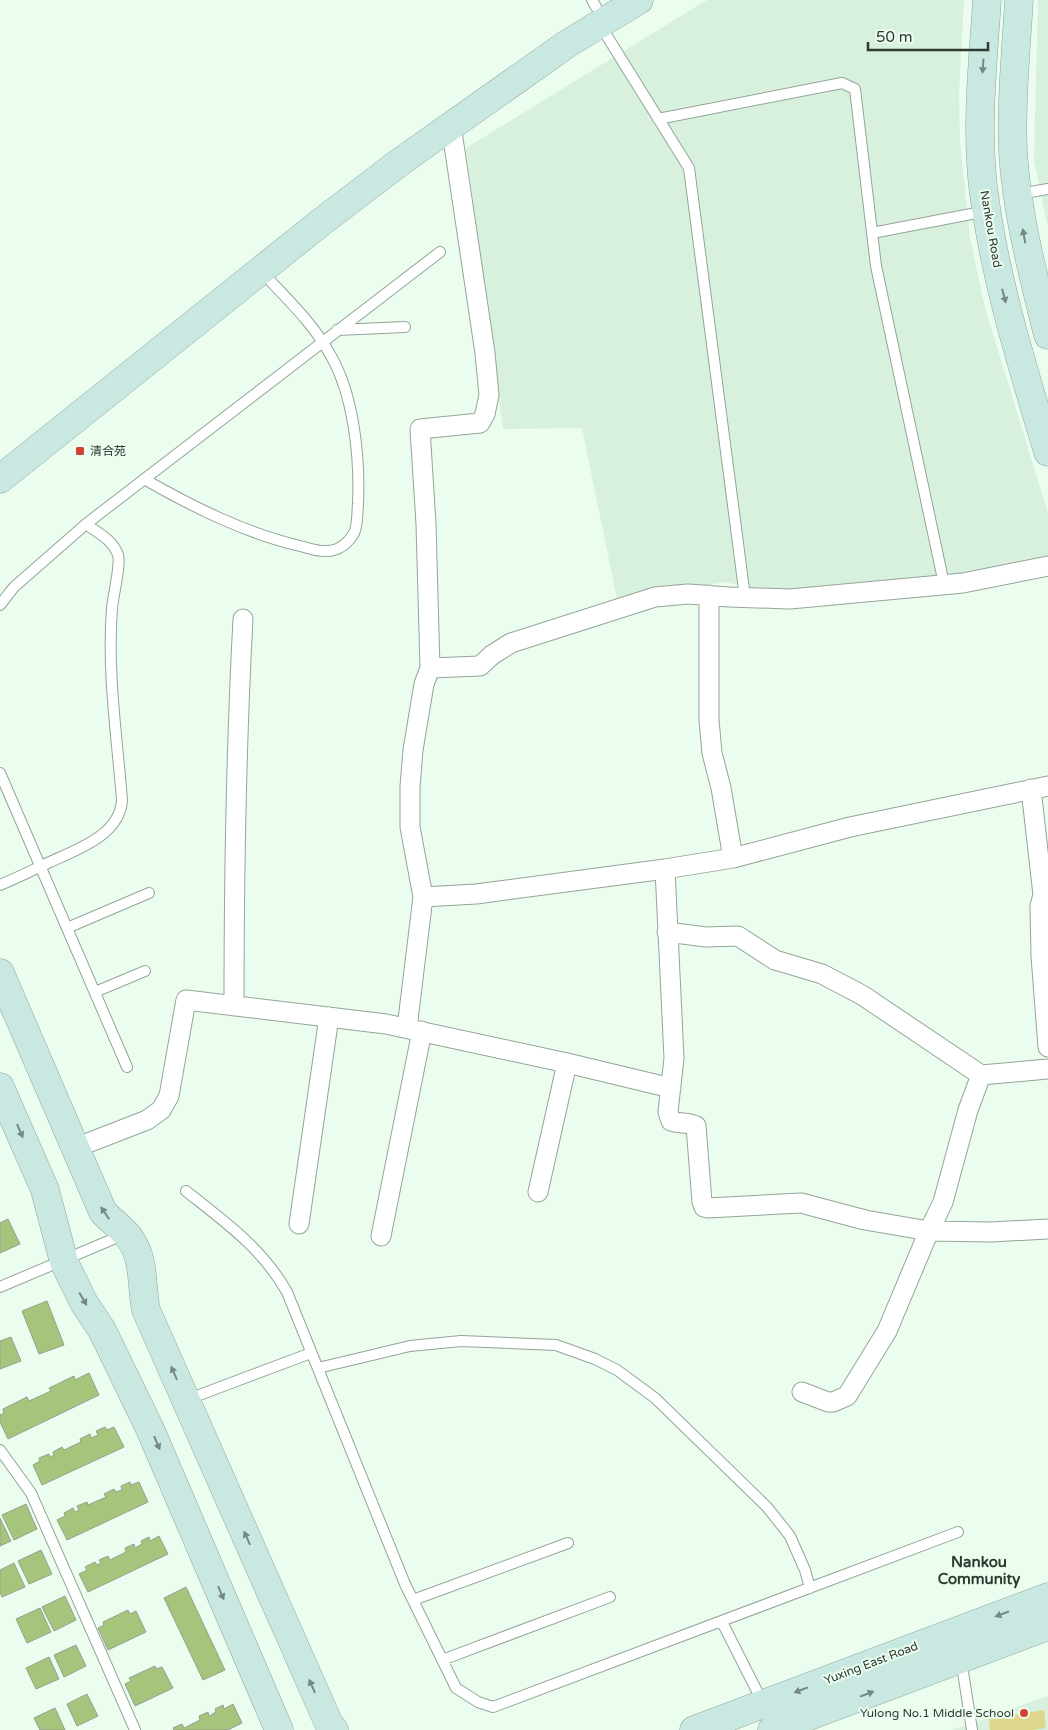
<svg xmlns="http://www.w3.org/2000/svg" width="1048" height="1730" viewBox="0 0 1048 1730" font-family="'Varela Round','Noto Sans SC',sans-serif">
  <rect width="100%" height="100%" fill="#eafdee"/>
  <path fill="#d8f0de" d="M707 0H964L959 94 960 141 970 238 985 308 1048 513V559L957 578 770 591 724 582 617 599 582 428 503 429 466 148Z
    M1038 0H1048V228L1034 160Z
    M1048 1696V1730H952Z"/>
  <path fill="#ded68a" d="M1044 1710 1046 1728 1033 1730H990L989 1719Z"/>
  <path fill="#a5c57c" stroke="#97a08e" d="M8 1219 20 1244 0 1253V1223Z
    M47 1301 64 1345 39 1354 22 1311Z
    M11 1337 21 1361 0 1369V1341Z
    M89 1373 99 1395 8 1439 0 1422V1415L4 1413 3 1409 27 1397 29 1401 51 1391 49 1388 74 1376 75 1380Z
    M105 1427 107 1430 114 1427 124 1447 42 1485 33 1465 40 1461 39 1458 49 1454 50 1457 54 1455 53 1452 62 1447 64 1450 81 1442 80 1439 90 1434 91 1438 98 1435 96 1431Z
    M130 1482 131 1485 139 1482 148 1502 67 1540 57 1520 65 1516 64 1513 73 1508 75 1512 79 1510 77 1506 87 1502 88 1505 106 1497 104 1494 114 1489 116 1492 122 1490 121 1486Z
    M26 1504 37 1529 14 1540 2 1515Z
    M0 1518 11 1541 0 1546Z
    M159 1536 168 1554 88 1592 79 1574 87 1570 85 1567 95 1562 97 1565 101 1563 99 1560 108 1556 110 1560 126 1552 125 1548 134 1544 135 1548 142 1544 141 1541 149 1537 150 1541Z
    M41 1550 52 1574 29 1584 18 1561Z
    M14 1563 25 1587 2 1597 0 1592V1570Z
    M186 1587 225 1670 203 1680 164 1598Z
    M65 1596 76 1620 54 1631 42 1607Z
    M40 1608 51 1632 27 1643 16 1619Z
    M128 1610 130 1614 136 1611 146 1632 108 1650 98 1628 104 1625 103 1622Z
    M76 1645 86 1666 64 1677 54 1655Z
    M49 1657 59 1679 36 1689 26 1668Z
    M155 1666 156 1669 162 1667 173 1688 135 1706 125 1684 131 1681 129 1678Z
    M87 1694 98 1716 77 1726 67 1704Z
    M233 1704 242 1723 228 1730H174L173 1728 182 1724 184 1728 200 1720 199 1716 208 1712 209 1716 216 1712 215 1709 223 1705 224 1709Z
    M55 1708 65 1730H40L34 1718Z"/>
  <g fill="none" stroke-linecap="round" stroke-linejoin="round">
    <defs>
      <path id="lane" d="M592 0 596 7
        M600 25 689 168 745 597
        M658 119 842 83 855 89 876 266 944 584
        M1019 194 1048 189
        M872 233 987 211
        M337 330 405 327
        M144 479C193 507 245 533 300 546 312 549 325 554 337 549 344 546 350 540 354 533 358 525 357 513 358 504 360 458 354 396 331 356 314 324 286 298 261 271
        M0 605 14 587 86 524 440 252
        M0 773 127 1067
        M0 885C17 878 33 870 50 862 78 849 120 835 122 800 117 736 107 673 112 608 113 597 121 563 118 555 113 540 98 533 86 524
        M67 928 149 893
        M95 992 145 971
        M186 1191C225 1222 262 1248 287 1292L405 1584 456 1688 478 1702 493 1707 958 1532
        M0 1287 125 1234
        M318 1368 410 1346 461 1341 556 1345 595 1359 617 1370 655 1398 767 1507 790 1536 805 1570 810 1588
        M186 1400 311 1353
        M0 1450 31 1493 135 1730
        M413 1600 568 1543
        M722 1622 763 1703
        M961 1659 972 1730
        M442 1660 610 1597"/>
      <path id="street" d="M709 595V720L712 753 721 788 733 858
        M430 668 480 666 492 655 511 643 655 597 688 594 729 597 790 599 963 583 1048 566
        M1048 786 850 827 733 858 665 869 674 1058 668 1112 671 1121C680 1124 688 1122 696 1126L702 1202 704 1207 708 1208 801 1203 865 1220 929 1231 991 1232 1048 1229
        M1031 789 1043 895 1040 906 1041 956 1048 1047
        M423 897 410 827V787L413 750 424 684 430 668 426 524 420 429 480 423 485 414 489 395 485 353 451 125
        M667 932 706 937 738 936 775 960 822 974 862 995 981 1075 968 1110 943 1202 929 1231 887 1331 847 1396 833 1402H828L802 1392
        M234 1006C234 877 236 748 243 619
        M407 1028 423 897 476 894 665 869
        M981 1075 1048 1069
        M75 1148 147 1120 161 1110 169 1096 186 1000 386 1024 567 1063 671 1088
        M538 1192 567 1063
        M299 1224 329 1017
        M381 1236 422 1031"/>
      <path id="secondary" d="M987 0C983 62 976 124 983 186 994 277 1022 365 1048 452
        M1019 0C1016 50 1011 101 1013 152 1017 215 1033 274 1048 335
        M0 479 320 223 400 162 567 44 639 0
        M0 973 103 1212C112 1222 124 1229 131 1240 145 1261 141 1286 146 1310L329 1724 334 1730
        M0 1087 45 1190 64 1262 84 1303 102 1330 150 1429 279 1730
        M694 1730 1048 1597
        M772 1730 1048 1626"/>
    </defs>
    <use href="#lane" stroke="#94a598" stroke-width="12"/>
    <use href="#street" stroke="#94a598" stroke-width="21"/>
    <use href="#secondary" stroke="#94a598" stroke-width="29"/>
    <use href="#lane" stroke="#fff" stroke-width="10"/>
    <use href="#street" stroke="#fff" stroke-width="19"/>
    <use href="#secondary" stroke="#c9e8e2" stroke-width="28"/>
  </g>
  <defs><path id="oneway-solid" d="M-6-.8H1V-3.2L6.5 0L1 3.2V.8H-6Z" transform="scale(1.25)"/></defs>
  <g fill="#768882">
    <use href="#oneway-solid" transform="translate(983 66) rotate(94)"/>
    <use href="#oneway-solid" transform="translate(1024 236) rotate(-100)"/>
    <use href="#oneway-solid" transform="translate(1004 296) rotate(75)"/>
    <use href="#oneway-solid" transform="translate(20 1131) rotate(66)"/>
    <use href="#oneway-solid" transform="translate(105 1213) rotate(-124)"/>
    <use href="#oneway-solid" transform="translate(83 1299) rotate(60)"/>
    <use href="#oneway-solid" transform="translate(174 1373) rotate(-114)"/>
    <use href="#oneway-solid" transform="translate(157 1443) rotate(67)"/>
    <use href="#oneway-solid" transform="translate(247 1538) rotate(-114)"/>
    <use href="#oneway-solid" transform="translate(221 1593) rotate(67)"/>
    <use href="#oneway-solid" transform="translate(1002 1614) rotate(159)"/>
    <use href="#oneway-solid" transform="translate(312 1686) rotate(-114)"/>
    <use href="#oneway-solid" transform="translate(801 1690) rotate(159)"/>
    <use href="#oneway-solid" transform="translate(867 1694) rotate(-21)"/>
  </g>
  <g fill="#cf4133" stroke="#eafdee" stroke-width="2">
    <rect x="75" y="446" width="10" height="10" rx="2.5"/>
    <circle cx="1024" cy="1713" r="5"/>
  </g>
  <g text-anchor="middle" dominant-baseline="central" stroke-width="4" stroke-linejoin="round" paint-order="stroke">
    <g font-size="12" fill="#323934" stroke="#eafdee">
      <text transform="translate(991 229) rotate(80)">Nankou Road</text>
      <text transform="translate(871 1663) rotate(-21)">Yuxing East Road</text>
    </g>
    <g font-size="12" fill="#323934" stroke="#eafdee" text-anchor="start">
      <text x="90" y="451">清合苑</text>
      <text x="1014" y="1713" text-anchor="end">Yulong No.1 Middle School</text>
    </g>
    <g font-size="15" font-weight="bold" fill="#2b3a2f" stroke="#eafdee">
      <text x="979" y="1562">Nankou<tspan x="979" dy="17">Community</tspan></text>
    </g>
  </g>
  <path d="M868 42v8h120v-8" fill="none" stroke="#323934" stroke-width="2.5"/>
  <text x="876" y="42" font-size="15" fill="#323934" stroke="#eafdee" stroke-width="4" paint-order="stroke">50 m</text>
</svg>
